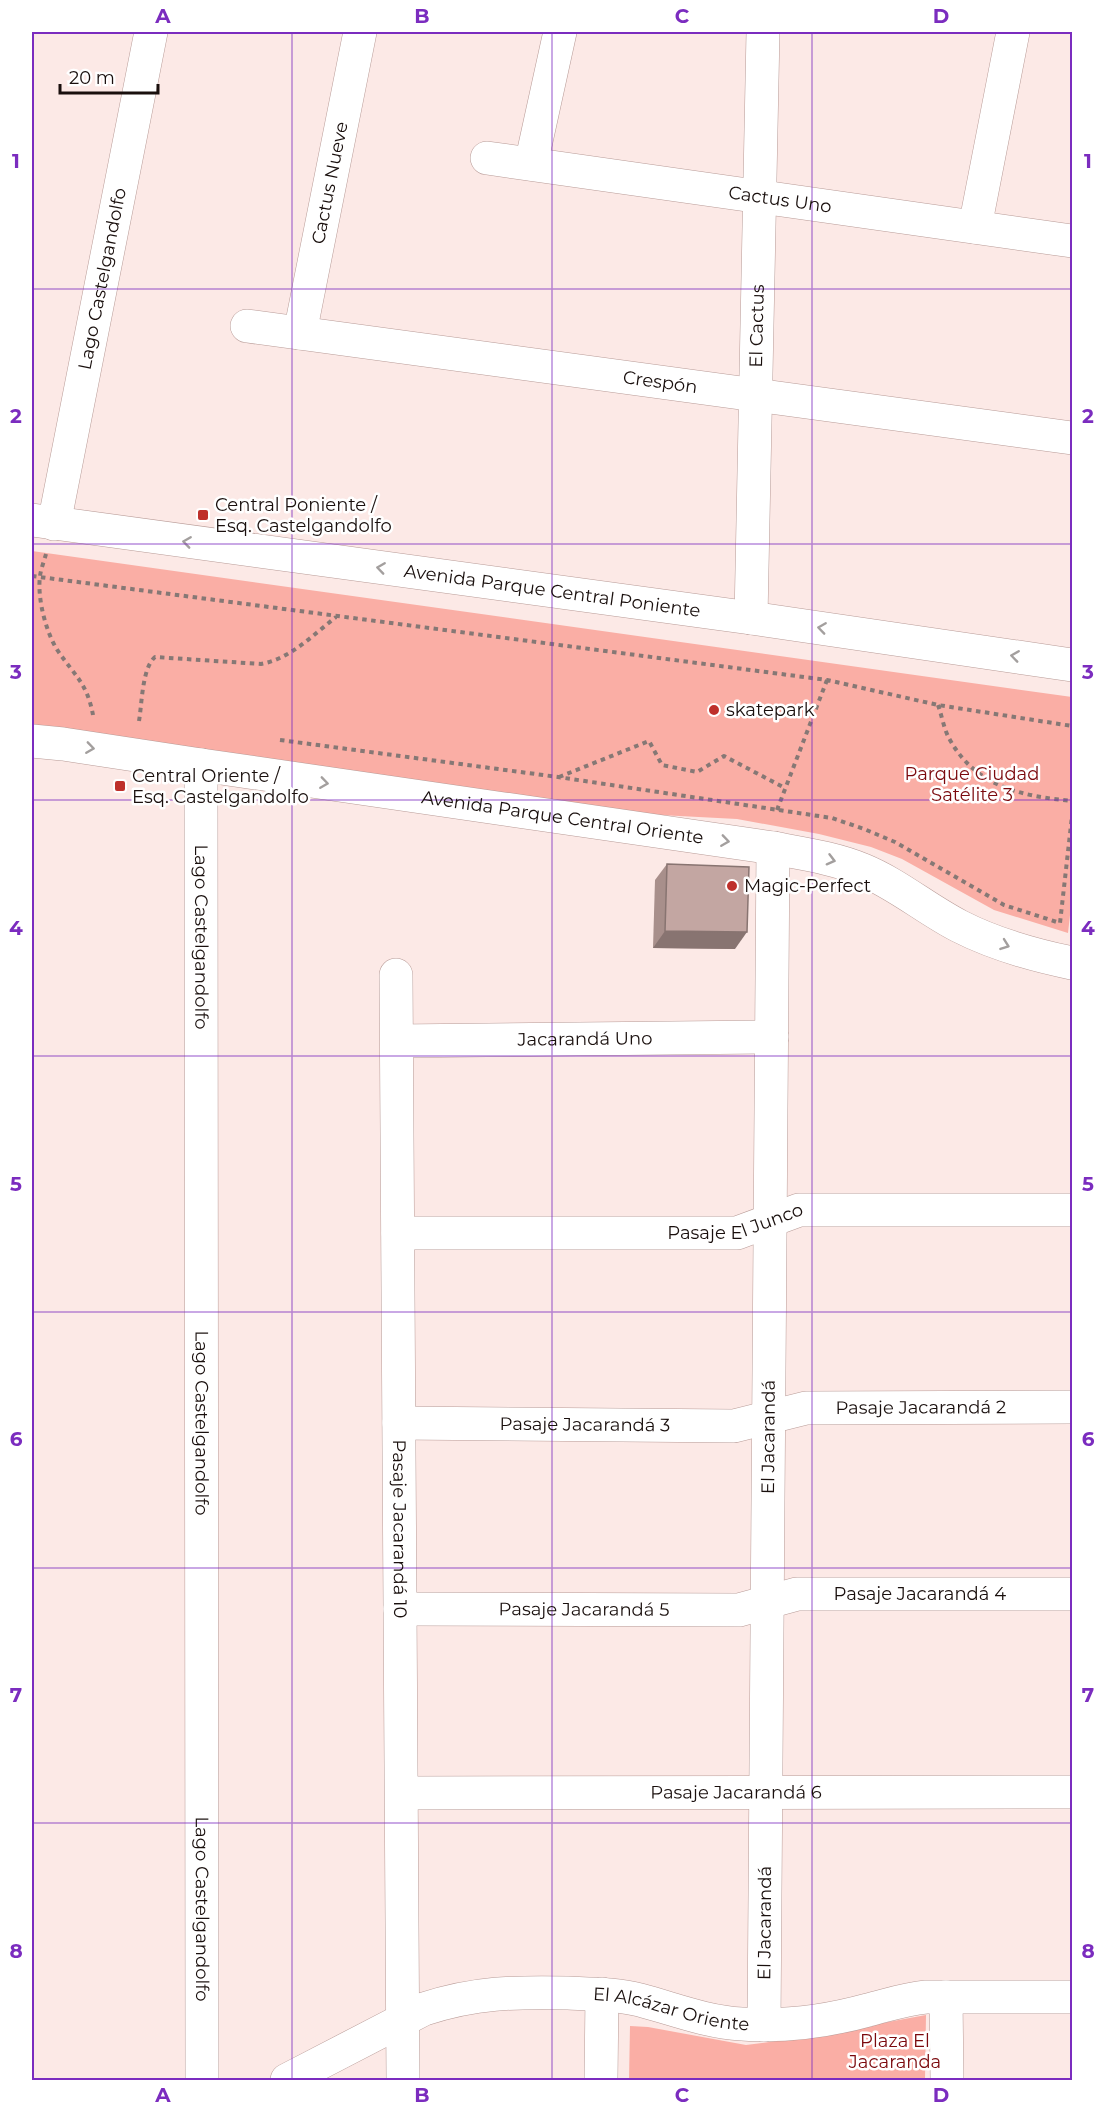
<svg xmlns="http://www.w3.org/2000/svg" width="1104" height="2112" viewBox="0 0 1104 2112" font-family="Montserrat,sans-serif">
  <rect width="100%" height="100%" fill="#fce9e6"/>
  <path fill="#faaea5" d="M32 551 1072 697V897L1068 933 994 910 902 859 871 847 819 834 737 819 622 813 32 730Z
    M926 2015 925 2080H629L630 2026 648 2027 746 2045 807 2037Z"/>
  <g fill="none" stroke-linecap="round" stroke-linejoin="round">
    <defs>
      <g id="street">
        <path id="s1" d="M487 158 1072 241"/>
        <path d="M531 164 560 32"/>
        <path d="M975 227 1013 32"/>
        <path id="s2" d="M247 326 1072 438"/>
        <path id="s3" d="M300 333 360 32"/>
        <path id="s4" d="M54 524 151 32"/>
        <path id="s5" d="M751 618 763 32"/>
        <path id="s6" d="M201 765 202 2080"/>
        <path id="s7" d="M396 975 403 2080"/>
        <path id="s8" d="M397 1041 772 1037"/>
        <path id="s9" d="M398 1233H737L799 1210H1072"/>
        <path id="s10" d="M399 1423 734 1426 806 1408 1072 1407"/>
        <path id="s11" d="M400 1609 739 1610 797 1594H1072"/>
        <path id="s12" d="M402 1793 1072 1792"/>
        <path d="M946 1997 947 2080"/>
        <path id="s13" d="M764 2025 773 848"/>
        <path id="s14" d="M287 2080 424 2009C476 1992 514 1992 568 1993 592 1994 617 1994 640 2000 674 2009 706 2022 742 2024 783 2027 828 2021 868 2010 888 2005 905 1999 926 1997H1072"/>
        <path d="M601 2080 602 1994"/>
      </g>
      <g id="secondary">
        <path id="s15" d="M32 520 751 618 1072 665"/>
        <path id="s16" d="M32 741 63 744 201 765 773 848C804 854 834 858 863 870 897 884 926 909 959 926 994 944 1033 955 1072 963"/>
      </g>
    </defs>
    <use href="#street" stroke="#b89b97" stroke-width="34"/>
    <use href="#secondary" stroke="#b89b97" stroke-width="34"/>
    <path stroke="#867875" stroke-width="4" stroke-dasharray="4.5 4.5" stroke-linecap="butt" d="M46 554C44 561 41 569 40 576 37 598 46 633 58 651 75 676 87 683 93 715
      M32 576 827 680 938 705 1072 726
      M938 705C942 716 944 730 950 740 977 788 1023 796 1072 801
      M139 721C142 704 142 668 155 657L261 664C290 659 313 635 336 617
      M280 740 558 777 832 818 864 829 895 842 1004 905 1060 923 1072 816
      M559 777 649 741 662 765 697 772 724 756 785 788
      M777 810 827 680"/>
    <use href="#street" stroke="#fff" stroke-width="33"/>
    <use href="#secondary" stroke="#fff" stroke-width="33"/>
  </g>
  <path fill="#a88f8b" d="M667 864 735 949 653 948 655 880Z"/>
  <path fill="#887471" d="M665 931 747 932 735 949 653 948Z"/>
  <path fill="#c3a6a2" stroke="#887471" stroke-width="1.5" d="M667 864 749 867 747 932 665 931Z"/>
  <defs><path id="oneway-chevron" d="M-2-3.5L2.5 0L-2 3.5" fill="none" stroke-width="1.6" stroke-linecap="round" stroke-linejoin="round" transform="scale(1.5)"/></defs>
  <g stroke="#a39f9e">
    <use href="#oneway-chevron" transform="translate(187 542) rotate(-172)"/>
    <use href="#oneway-chevron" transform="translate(381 568) rotate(-172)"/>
    <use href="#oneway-chevron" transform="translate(822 628) rotate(-172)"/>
    <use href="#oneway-chevron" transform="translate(1015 656) rotate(-172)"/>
    <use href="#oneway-chevron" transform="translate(90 748) rotate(8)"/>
    <use href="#oneway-chevron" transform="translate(324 783) rotate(8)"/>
    <use href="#oneway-chevron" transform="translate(725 841) rotate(8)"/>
    <use href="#oneway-chevron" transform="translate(831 860) rotate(15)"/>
    <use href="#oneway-chevron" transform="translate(1005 945) rotate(20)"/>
  </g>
  <path fill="none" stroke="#7b2cbf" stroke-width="1.5" stroke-opacity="0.55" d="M292 32V2080M552 32V2080M812 32V2080M32 289H1072M32 544H1072M32 800H1072M32 1056H1072M32 1312H1072M32 1568H1072M32 1823H1072"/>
  <g fill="#be302b" stroke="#fff" stroke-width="2">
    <rect x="197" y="509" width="12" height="12" rx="3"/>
    <circle cx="714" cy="710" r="6"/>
    <rect x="114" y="780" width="12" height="12" rx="3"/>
    <circle cx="732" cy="886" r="6"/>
  </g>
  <g text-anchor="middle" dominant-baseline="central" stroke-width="5" stroke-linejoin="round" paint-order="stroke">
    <g font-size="18" fill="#190f0d" stroke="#fff">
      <text stroke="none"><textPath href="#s3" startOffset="153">Cactus Nueve</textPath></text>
      <text stroke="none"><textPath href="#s1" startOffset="296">Cactus Uno</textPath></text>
      <text stroke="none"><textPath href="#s4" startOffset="250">Lago Castelgandolfo</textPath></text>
      <text stroke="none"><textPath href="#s5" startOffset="292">El Cactus</textPath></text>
      <text stroke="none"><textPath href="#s2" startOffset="417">Crespón</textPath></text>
      <text stroke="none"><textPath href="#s15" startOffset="525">Avenida Parque Central Poniente</textPath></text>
      <text stroke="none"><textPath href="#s16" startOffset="536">Avenida Parque Central Oriente</textPath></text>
      <text stroke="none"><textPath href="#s6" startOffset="172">Lago Castelgandolfo</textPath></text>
      <text stroke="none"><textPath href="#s8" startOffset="188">Jacarandá Uno</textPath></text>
      <text stroke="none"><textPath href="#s9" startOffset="339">Pasaje El Junco</textPath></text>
      <text stroke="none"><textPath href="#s10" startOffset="524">Pasaje Jacarandá 2</textPath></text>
      <text stroke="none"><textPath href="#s6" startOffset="658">Lago Castelgandolfo</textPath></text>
      <text stroke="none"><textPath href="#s10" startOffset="186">Pasaje Jacarandá 3</textPath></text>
      <text stroke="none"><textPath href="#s13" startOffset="588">El Jacarandá</textPath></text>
      <text stroke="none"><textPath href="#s7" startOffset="554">Pasaje Jacarandá 10</textPath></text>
      <text stroke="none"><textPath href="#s11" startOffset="522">Pasaje Jacarandá 4</textPath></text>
      <text stroke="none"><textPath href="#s11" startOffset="184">Pasaje Jacarandá 5</textPath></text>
      <text stroke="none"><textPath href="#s12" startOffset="334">Pasaje Jacarandá 6</textPath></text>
      <text stroke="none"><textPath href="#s6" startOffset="1144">Lago Castelgandolfo</textPath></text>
      <text stroke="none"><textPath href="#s13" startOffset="102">El Jacarandá</textPath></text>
      <text stroke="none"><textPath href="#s14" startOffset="405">El Alcázar Oriente</textPath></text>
    </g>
    <g font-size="18" fill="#190f0d" stroke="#fff" text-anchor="start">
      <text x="215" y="505">Central Poniente /<tspan x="215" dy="21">Esq. Castelgandolfo</tspan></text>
      <text x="726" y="710">skatepark</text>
      <text x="132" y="776">Central Oriente /<tspan x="132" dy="21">Esq. Castelgandolfo</tspan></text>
      <text x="744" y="886">Magic-Perfect</text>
    </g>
    <g font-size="18" fill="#7b090d" stroke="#fff">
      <text x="972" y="774">Parque Ciudad<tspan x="972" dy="21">Satélite 3</tspan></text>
      <text x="895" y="2041">Plaza El<tspan x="895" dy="21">Jacaranda</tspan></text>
    </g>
  </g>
  <rect width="1104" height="2112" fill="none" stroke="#ffffff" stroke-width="66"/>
  <path d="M60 84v9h98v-9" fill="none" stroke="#190f0d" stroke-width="3"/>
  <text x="69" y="84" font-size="18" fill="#190f0d" stroke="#ffffff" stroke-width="4.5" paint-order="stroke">20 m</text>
  <rect x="33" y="33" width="1038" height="2046" fill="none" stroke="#7b2cbf" stroke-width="2"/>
  <g font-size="20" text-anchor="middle" font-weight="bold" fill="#7b2cbf">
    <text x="163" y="23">A</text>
    <text x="422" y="23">B</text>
    <text x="682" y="23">C</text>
    <text x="941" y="23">D</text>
    <text x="16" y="168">1</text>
    <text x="1088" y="168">1</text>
    <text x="16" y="423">2</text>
    <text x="1088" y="423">2</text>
    <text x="16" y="679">3</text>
    <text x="1088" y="679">3</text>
    <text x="16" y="935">4</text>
    <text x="1088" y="935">4</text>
    <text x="16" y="1191">5</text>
    <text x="1088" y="1191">5</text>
    <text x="16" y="1446">6</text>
    <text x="1088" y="1446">6</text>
    <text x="16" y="1702">7</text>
    <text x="1088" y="1702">7</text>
    <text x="16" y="1958">8</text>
    <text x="1088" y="1958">8</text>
    <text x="163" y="2102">A</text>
    <text x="422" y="2102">B</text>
    <text x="682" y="2102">C</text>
    <text x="941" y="2102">D</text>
  </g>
</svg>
